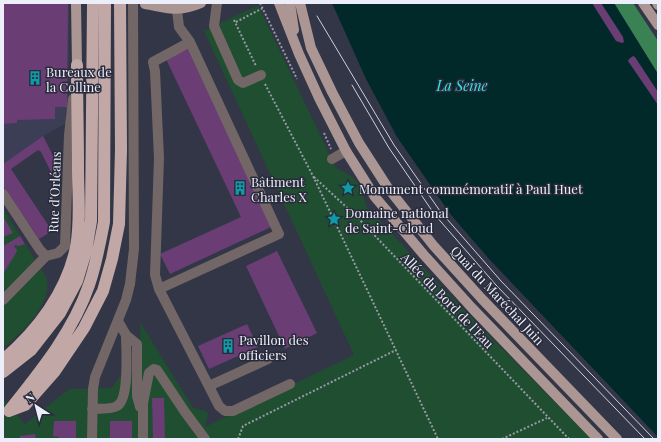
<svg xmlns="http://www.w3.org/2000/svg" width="661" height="442" viewBox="0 0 661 442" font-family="'Playfair Display',serif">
  <rect width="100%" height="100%" fill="#333646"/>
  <path fill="#3b3e55" d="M3 3H69L68 109 66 110 65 124 43 136 3 164Z"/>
  <path fill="#204e30" d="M258 5 336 168C356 177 362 184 366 206L437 282 591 439H3V399L25 424 69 389 112 388 119 377H132L142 396 140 322 193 408 208 412 205 427 354 355 204 31Z
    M3 209 46 277C47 282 48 287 47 292 41 315 20 334 3 348Z"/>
  <path fill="#3a8253" d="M614 3H633L658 41V74Z"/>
  <path fill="#022929" d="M332 3H614L658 74V437L490 260 451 215 397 137 366 79Z"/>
  <path fill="#6a3d75" d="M3 3H68L67 107H55V119L17 120V123L3 124Z
    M592 3H601L623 37 624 42 622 43 616 41Z
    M188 49 271 227 170 274 160 254 241 217 166 59Z
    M633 56 635 57 658 92V105L628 61 629 59Z
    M43 136 62 173 56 175 54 170 51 172 41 152 38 150 11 169 52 231 39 239 3 186V164Z
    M4 218 13 233 3 237V219Z
    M20 236 25 244 19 246 16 245 14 246 17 250 16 253 3 274V246Z
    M277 251 317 333 285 349 246 266Z
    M247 324 258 347 209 369 198 346Z
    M152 398H164L165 439H153Z
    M54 421H76V439H59V437L53 436Z
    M110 421H132V439H110Z
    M35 434 36 439H20V436Z"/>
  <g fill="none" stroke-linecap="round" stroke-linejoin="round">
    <path stroke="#989aa8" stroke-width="2" stroke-dasharray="2 2" stroke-linecap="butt" d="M260 3 297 79
      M234 20 256 66
      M236 22 263 8
      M265 84 313 176 438 439
      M324 133 331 149
      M314 177 357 217 569 439
      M238 439 243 426 396 350
      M502 439 547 418"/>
    <path stroke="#726766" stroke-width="10" d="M217 3 214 26 238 80 243 83 261 75
      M190 42 153 62 155 71 159 158 155 275 159 289 219 406 225 411H233L290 384
      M332 159 346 151
      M3 194 40 250 46 256 58 253 65 246 69 135 73 99
      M159 289 279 234 190 42 179 27 177 10
      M3 300 46 256
      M118 321 126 335 137 344V396L140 407
      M209 386 268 359
      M92 409C100 408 110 410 117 406 130 399 126 349 126 335
      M92 439 93 389 95 377 126 300 130 284 134 249 133 3
      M143 439V403L149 373 154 369 157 370 185 412 205 439"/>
    <path stroke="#ab9694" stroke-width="10" d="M76 3 77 65
      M279 3 299 54 319 98 346 151 375 197 424 255 472 308 598 439
      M290 3 294 30
      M300 3 311 48 332 92 359 143 388 188 433 245 482 299 617 439
      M643 3 658 25
      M657 3 658 5
      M145 4C168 8 178 13 201 3"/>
    <path stroke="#c1a8a6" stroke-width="12" d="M3 360C37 331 67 292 76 247 81 221 78 194 78 168 78 134 77 99 77 65
      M3 372 31 350 60 313 77 281 86 251 91 221 93 3
      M9 411 25 405 55 371 84 328 103 291 112 259 119 224 121 150 120 3
      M9 411C40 372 73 332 89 285 96 265 100 243 104 222L105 3"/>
    <path stroke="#ced0dc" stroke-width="1" d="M317 16 394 145 440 211 501 281 654 439
      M352 85 389 148 435 215 496 285 645 439"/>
  </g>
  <defs>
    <symbol id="building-bare" viewBox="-9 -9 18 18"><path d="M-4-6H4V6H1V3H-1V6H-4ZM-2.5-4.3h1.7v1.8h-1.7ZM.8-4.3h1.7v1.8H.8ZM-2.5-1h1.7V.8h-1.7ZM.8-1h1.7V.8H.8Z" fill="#0f9aa8" stroke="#292b3b" stroke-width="2.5" paint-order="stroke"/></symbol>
    <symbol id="sight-bare" viewBox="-9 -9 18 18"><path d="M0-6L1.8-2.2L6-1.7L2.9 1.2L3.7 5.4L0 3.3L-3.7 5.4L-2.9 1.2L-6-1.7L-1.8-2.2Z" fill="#0f9aa8" stroke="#292b3b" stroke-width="2.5" paint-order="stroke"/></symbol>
  </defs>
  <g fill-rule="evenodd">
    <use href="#building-bare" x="25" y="68" width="20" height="20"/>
    <use href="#building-bare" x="230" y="178" width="20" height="20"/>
    <use href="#sight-bare" x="338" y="178" width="20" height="20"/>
    <use href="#sight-bare" x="324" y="209" width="20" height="20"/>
    <use href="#building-bare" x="218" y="336" width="20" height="20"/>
  </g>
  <g text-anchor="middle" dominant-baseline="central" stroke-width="3" stroke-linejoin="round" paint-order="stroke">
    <g font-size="13" fill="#eceef9" stroke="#292b3b" text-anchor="start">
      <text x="46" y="71">Bureaux de<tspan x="46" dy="15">la Colline</tspan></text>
      <text x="251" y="181">Bâtiment<tspan x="251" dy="15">Charles X</tspan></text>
      <text x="359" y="188">Monument commémoratif à Paul Huet</text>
      <text x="345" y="212">Domaine national<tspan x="345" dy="15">de Saint-Cloud</tspan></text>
      <text x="239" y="339">Pavillon des<tspan x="239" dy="15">officiers</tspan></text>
    </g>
    <g font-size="13" fill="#eceef9" stroke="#292b3b">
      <text transform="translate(54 192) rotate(-88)">Rue d'Orléans</text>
      <text transform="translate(498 295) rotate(47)">Quai du Maréchal Juin</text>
      <text transform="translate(448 300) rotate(46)">Allée du Bord de l'Eau</text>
    </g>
    <g font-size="14" font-style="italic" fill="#35e5e6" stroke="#292b3b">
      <text x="462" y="85">La Seine</text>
    </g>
  </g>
  <rect width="661" height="442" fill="none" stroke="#eceef9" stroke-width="8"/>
  <g transform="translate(36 406) rotate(324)" stroke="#292b3b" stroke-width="3" paint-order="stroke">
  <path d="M0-3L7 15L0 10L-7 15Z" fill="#eceef9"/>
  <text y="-6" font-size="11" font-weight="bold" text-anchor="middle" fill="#eceef9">N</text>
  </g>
</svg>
